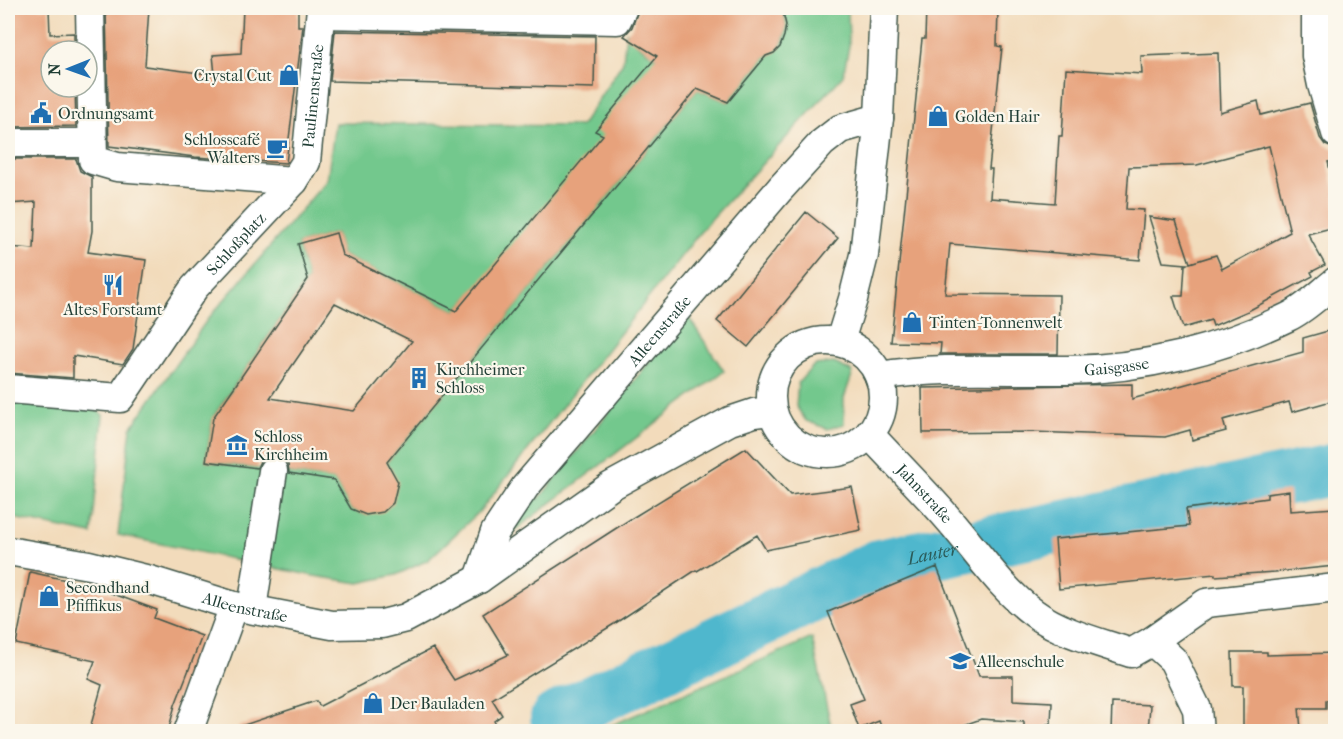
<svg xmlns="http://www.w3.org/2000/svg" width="1343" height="739" viewBox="0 0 1343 739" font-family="'IM FELL French Canon',serif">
  <rect width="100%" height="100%" fill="#fbf7ec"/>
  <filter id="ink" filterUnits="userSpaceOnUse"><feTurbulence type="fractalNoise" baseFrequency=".0167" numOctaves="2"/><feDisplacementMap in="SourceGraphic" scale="12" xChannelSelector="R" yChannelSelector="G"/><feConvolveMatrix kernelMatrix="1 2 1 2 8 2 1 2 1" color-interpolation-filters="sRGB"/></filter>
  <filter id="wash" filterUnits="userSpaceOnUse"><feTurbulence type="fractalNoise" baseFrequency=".008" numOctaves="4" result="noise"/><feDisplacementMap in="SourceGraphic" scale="24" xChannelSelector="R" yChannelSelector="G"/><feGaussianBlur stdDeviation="1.35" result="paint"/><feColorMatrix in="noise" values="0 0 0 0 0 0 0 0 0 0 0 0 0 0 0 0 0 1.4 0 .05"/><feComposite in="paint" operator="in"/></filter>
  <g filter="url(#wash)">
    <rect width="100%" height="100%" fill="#f2dbbb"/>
    <path fill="#73c88d" stroke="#498260" stroke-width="1.5" d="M779 8H848L849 46 843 76 705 226 480 511 428 560 396 575 359 583 314 576 118 535 131 428 207 320 327 180 335 123 581 126 623 62 626 32C636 47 655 55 669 67L456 311 342 255 336 233 298 244 308 279 213 417 206 461 334 480 351 509 366 515 387 462 697 89 728 102 766 56C786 50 792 24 779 8Z
      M687 315 724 371 502 540 531 494 539 499Z
      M834 363 853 372 844 398V424L828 429 806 421 796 406 798 383 814 365Z
      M8 397 92 406 103 415 92 534 8 517Z
      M812 638 832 731H598Z"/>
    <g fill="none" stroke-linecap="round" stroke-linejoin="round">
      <path stroke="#4fb7cd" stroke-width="52" id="s1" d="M556 718 879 565 1336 469"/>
    </g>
    <g id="blocks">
      <path fill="#e7a27b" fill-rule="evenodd" d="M8 8H49L50 34 74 33V51H51V87H75L76 126 8 127Z
        M106 8H149L145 66 215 75 213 55 241 53 243 8H298V26H303L286 163 195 157 109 146Z
        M639 8H782L786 25 784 36 780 47 774 53 766 56 728 102 697 89 387 462 398 482 393 503 383 512 366 515 351 509 334 480 289 473 288 464 283 458 276 455 266 456 260 461 257 468 206 461 213 418 308 279 298 244 336 233 342 255 456 311 603 135 595 131 657 56 624 36 632 27ZM335 303 412 341 354 411 270 398Z
        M926 8H998L997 46 1002 47 989 169H992L990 198 1055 203 1059 136H1062L1066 69 1142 74 1141 56 1218 53 1220 112 1258 101 1261 115 1310 103 1320 138 1325 145 1335 149V161L1328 162 1335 191V227L1308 234 1325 265 1311 272 1313 276 1248 311 1213 326 1211 320 1183 328 1173 296H1183L1185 265 1187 264 1163 262 1149 217 1176 221 1190 263 1216 255 1222 269 1290 232 1269 146 1197 165 1129 167 1126 209 1144 210 1140 260 950 244 945 294 1059 295 1058 354H940L941 343 891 342 922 39H925Z
        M335 31 595 36 594 88 330 81Z
        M8 159H76L80 171 92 177V231L88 252 146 260 133 349 123 364 73 356V378L8 373V247L34 249 36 202 8 204Z
        M806 212 838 238 748 347 717 321Z
        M1335 329V400L1292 412 1289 402 1223 420 1226 431 1192 440 1190 430 1165 437 1033 432 923 433 922 388 1132 384V399L1303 352V338Z
        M746 448 790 495 852 487 861 530 766 550 757 535 697 571 696 570 614 624 492 699 502 715 494 721 500 732H239L238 727 316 701 320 706 433 648 454 680 508 655 483 614 629 520Z
        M1289 491 1290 511 1335 508V566L1275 572 1215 576V574L1059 589 1055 539 1189 526 1186 509 1267 498V494Z
        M937 567 979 676H1013V700L1052 702 1051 724H1047V732H1024V722L981 719 955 728V732H883L879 721 859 729 850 704 864 699 828 612Z
        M30 572 89 585 157 610 154 618 202 636 175 705 168 732H89L102 685 88 679 95 661 16 644Z
        M1232 652H1267V655L1335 653V700H1326V708H1299L1301 729 1290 730V732H1243V686H1233Z
        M1112 703 1150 705 1148 732H1111Z"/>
    </g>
  </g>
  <g filter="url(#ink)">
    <use href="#blocks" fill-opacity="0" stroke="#3f5548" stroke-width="1.5"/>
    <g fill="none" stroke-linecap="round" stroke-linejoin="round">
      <defs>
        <g id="minor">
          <path d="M90 8 93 160 117 167 294 181"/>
          <path d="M1316 8V56L1322 85 1336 133"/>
          <path d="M321 14 617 20 623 8"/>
          <path d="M8 143H92"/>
          <circle cx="827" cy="397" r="56"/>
          <path d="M840 341 853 299 864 255 879 118 884 8"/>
          <path id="s2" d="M879 376C940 366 1005 371 1067 370 1143 369 1220 350 1288 317 1305 309 1321 293 1336 281"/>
          <path id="s3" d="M8 389 120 398 194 288 294 181 306 162 321 8"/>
          <path id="s4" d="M870 435C897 464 925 492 951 522 976 551 1003 591 1034 613 1061 633 1099 642 1131 653L1152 641 1206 603 1336 588"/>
          <path id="s5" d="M8 551 89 565 150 580 234 606 332 625 382 624 406 618 479 579 611 486 730 421 754 413 771 411"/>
          <path id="s6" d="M479 579 495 532 525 487 780 189 822 143 840 129 879 118"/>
          <path d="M252 609 273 471"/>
          <path d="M1152 641 1173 660 1197 709 1199 732"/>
          <path d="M188 732 234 606"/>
        </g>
      </defs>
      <use href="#minor" stroke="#3f5548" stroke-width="31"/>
      <use href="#minor" stroke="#fff" stroke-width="28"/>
    </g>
  </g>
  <defs>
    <symbol id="shop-bare" viewBox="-9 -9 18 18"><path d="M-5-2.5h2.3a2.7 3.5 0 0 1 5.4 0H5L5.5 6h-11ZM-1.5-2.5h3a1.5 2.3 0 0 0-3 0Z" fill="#1f6fb2" stroke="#fbf7ec" stroke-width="2.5" paint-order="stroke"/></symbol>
    <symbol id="civic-bare" viewBox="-9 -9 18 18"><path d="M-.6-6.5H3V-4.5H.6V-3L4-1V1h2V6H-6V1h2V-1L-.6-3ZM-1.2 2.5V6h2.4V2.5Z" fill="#1f6fb2" stroke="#fbf7ec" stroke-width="2.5" paint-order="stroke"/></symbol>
    <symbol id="cafe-bare" viewBox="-9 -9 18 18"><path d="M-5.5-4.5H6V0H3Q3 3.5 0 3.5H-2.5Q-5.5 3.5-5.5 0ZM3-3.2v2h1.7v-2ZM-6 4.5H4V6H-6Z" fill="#1f6fb2" stroke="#fbf7ec" stroke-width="2.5" paint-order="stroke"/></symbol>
    <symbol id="restaurant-bare" viewBox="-9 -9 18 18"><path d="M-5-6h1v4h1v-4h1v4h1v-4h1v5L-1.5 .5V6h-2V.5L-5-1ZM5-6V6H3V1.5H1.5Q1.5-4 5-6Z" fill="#1f6fb2" stroke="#fbf7ec" stroke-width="2.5" paint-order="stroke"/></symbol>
    <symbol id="building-bare" viewBox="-9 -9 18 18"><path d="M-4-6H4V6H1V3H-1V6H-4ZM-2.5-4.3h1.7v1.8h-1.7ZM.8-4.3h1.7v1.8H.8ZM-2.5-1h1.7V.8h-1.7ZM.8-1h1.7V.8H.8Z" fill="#1f6fb2" stroke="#fbf7ec" stroke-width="2.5" paint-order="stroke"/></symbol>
    <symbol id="museum-bare" viewBox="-9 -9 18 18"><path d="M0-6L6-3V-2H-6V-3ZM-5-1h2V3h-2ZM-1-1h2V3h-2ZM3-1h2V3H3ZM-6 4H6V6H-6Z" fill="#1f6fb2" stroke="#fbf7ec" stroke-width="2.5" paint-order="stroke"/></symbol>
    <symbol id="school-bare" viewBox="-9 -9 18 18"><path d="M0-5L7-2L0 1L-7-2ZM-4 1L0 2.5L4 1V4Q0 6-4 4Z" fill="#1f6fb2" stroke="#fbf7ec" stroke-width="2.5" paint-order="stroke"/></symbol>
  </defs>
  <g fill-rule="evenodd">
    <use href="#shop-bare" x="274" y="60" width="30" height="30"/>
    <use href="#civic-bare" x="26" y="98" width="30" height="30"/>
    <use href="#shop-bare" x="923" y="101" width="30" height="30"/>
    <use href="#cafe-bare" x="262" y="133" width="30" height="30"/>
    <use href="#restaurant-bare" x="98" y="270" width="30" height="30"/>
    <use href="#shop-bare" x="897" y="307" width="30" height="30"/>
    <use href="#building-bare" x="404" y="363" width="30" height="30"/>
    <use href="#museum-bare" x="222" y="430" width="30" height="30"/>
    <use href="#shop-bare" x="34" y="581" width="30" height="30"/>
    <use href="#school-bare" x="945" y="646" width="30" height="30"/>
    <use href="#shop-bare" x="358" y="688" width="30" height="30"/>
  </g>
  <g text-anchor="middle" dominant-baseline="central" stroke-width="4.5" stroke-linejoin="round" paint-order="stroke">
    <g font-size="16" fill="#1f3d34" stroke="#fbf7ec" text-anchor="start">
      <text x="272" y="75" text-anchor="end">Crystal Cut</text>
      <text x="58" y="113">Ordnungsamt</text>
      <text x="955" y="116">Golden Hair</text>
      <text x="260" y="139" text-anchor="end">Schlosscafé<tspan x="260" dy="18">Walters</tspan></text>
      <text x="113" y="309" text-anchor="middle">Altes Forstamt</text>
      <text x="929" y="322">Tinten-Tonnenwelt</text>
      <text x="436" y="369">Kirchheimer<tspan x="436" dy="18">Schloss</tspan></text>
      <text x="254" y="436">Schloss<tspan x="254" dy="18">Kirchheim</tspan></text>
      <text x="66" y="587">Secondhand<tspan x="66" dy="18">Pfiffikus</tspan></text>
      <text x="977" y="661">Alleenschule</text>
      <text x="390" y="703">Der Bauladen</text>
    </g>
    <g font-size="16" fill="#1f3d34" stroke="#fbf7ec">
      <text stroke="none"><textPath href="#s3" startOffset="480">Paulinenstraße</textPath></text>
      <text stroke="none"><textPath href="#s3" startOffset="306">Schloßplatz</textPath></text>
      <text stroke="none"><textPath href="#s6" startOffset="310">Alleenstraße</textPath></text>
      <text stroke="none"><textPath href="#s2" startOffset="238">Gaisgasse</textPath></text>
      <text stroke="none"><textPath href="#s4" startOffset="80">Jahnstraße</textPath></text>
      <text stroke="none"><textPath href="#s5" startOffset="244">Alleenstraße</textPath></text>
    </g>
    <g font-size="18" font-style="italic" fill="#2b5c5a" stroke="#fbf7ec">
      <text stroke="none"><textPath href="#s1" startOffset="412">Lauter</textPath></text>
    </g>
  </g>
  <rect width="1343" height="739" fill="none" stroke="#fbf7ec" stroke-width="30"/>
  <g transform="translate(69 69) rotate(269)"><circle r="28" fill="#fbf7ec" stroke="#a3ada2" stroke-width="1.5"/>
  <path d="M0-4.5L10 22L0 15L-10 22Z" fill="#1f6fb2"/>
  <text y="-9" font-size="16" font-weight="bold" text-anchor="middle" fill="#1f3d34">N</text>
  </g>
</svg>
